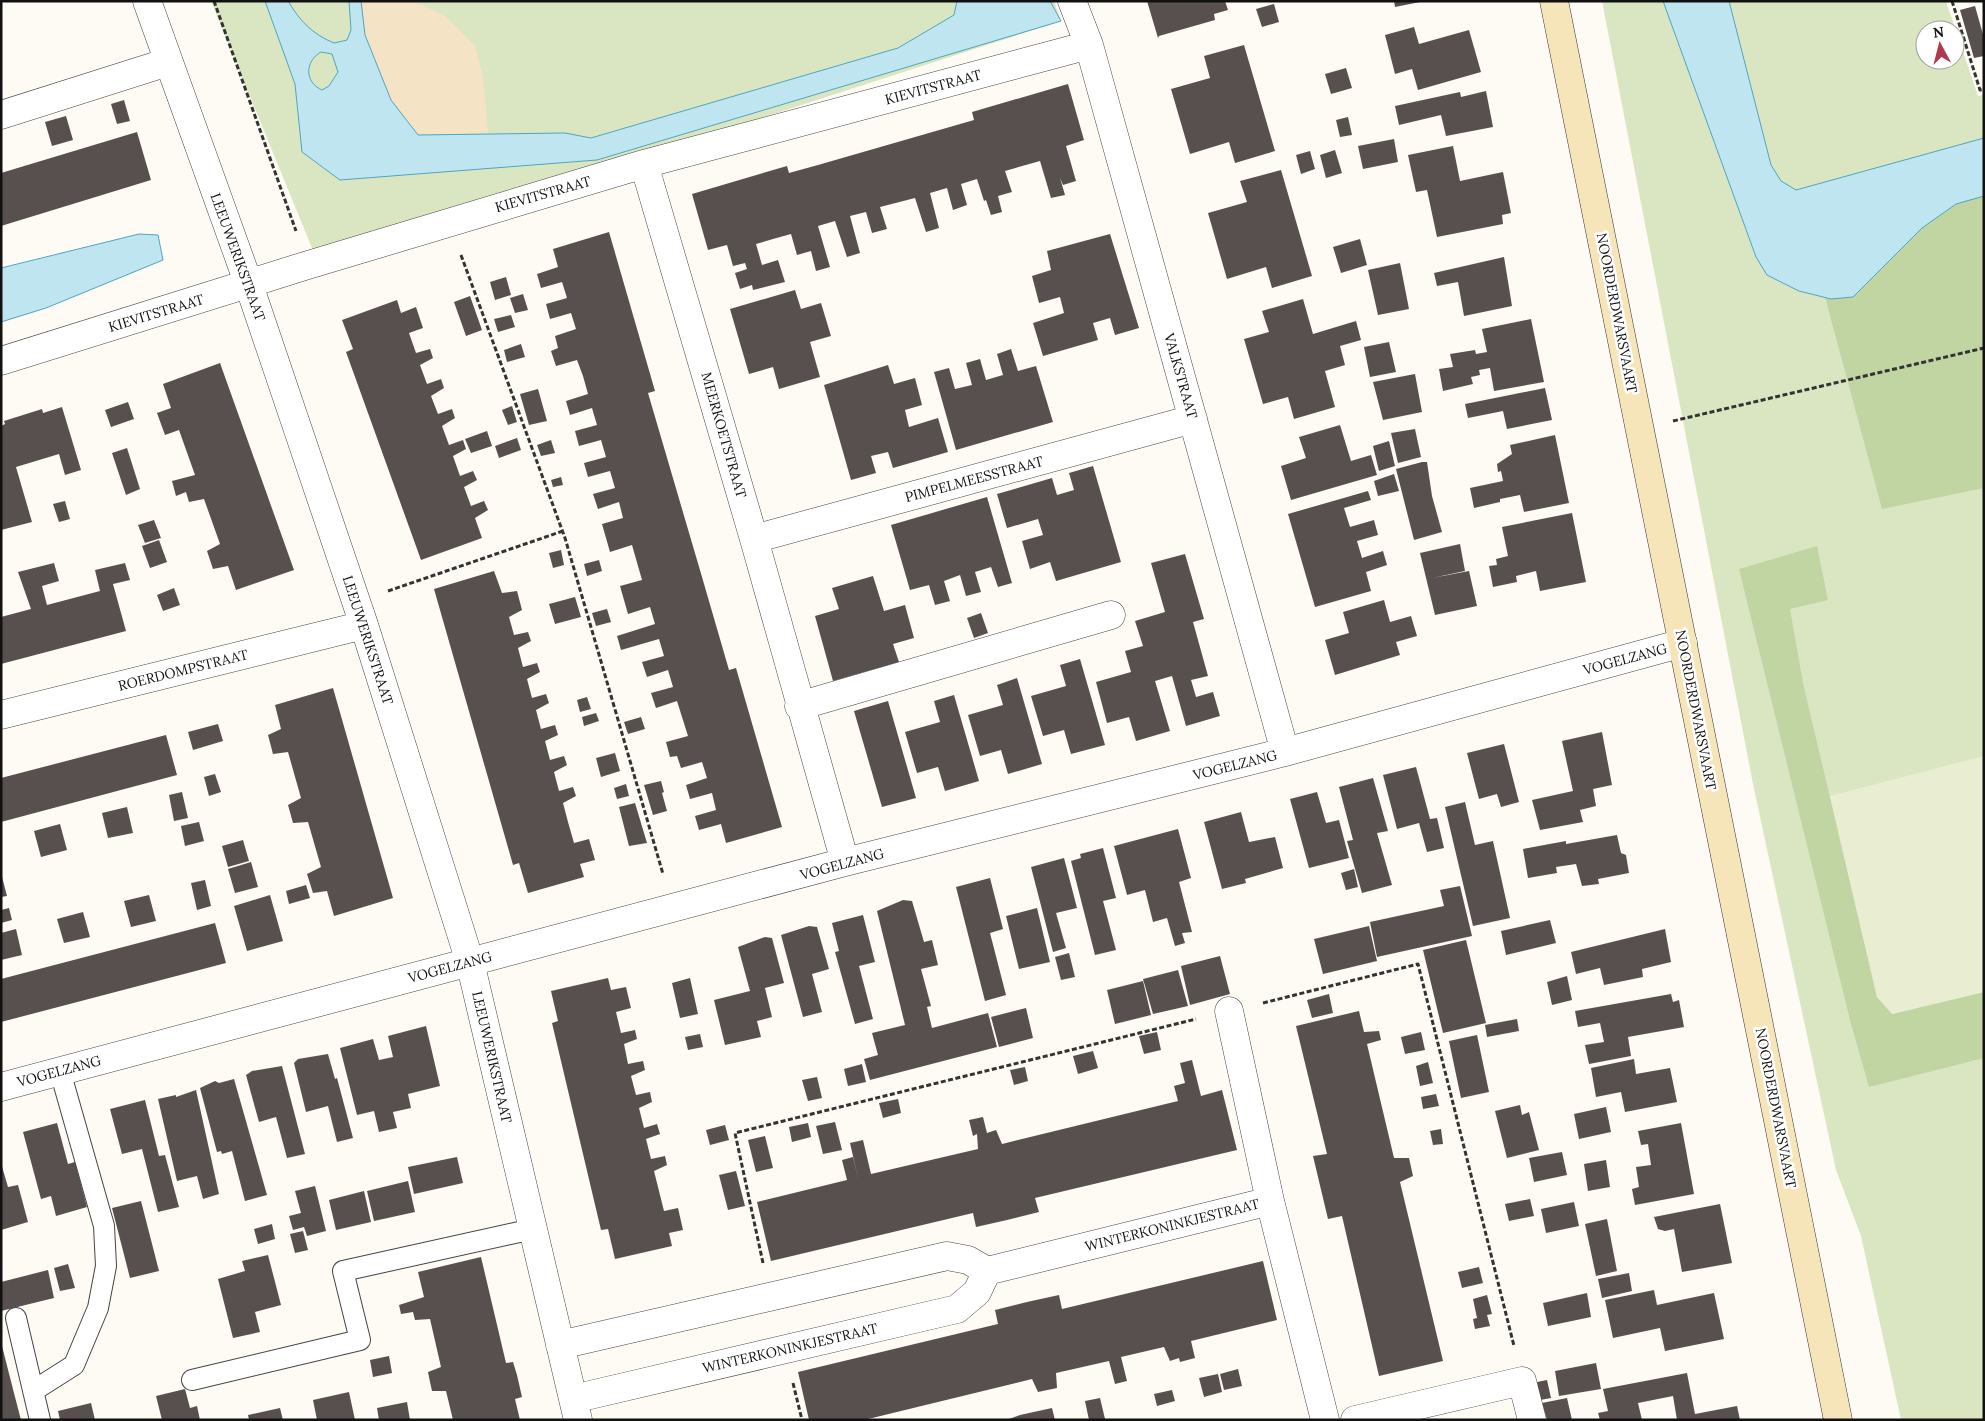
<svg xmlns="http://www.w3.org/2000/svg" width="1985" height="1421" viewBox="0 0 1985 1421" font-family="Lora,serif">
  <rect width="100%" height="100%" fill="#fefbf5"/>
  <path fill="#dae6c1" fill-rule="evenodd" d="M211 1H1054L1061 21 607 168 314 253Z
    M1602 1H1946L1978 96 1984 95V1420H1901L1861 1236 1836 1170 1753 784ZM1925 30H1955V60H1925Z"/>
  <path fill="#c1d5a2" d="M1984 196V488L1882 509 1825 297 1831 299 1889 259 1922 228 1956 204Z
    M1817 546 1828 600 1790 609 1803 683 1877 997 1892 1014 1984 992V1058L1869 1087 1851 1024 1739 569Z"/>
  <path fill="#f5e3c6" d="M361 1H414L445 16 475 46 483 77 488 133 418 135 391 100 365 35Z"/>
  <path fill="#e9eed2" d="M1984 756V992L1892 1014 1877 997 1830 796Z"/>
  <path fill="#bfe6f0" stroke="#4ea5bf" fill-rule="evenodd" d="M265 1H288C300 21 312 34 334 43L347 40 351 30 349 1H361L365 35 391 100 418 135 565 133 591 138 898 48 954 15 957 1H1050L1061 21 597 160 340 180 302 152 295 84ZM321 52 332 54 338 72 329 86 322 90C304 82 305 61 321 52Z
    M1663 1H1729L1771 165 1781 181 1796 190 1984 138V196L1956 204 1922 228 1853 297 1831 299 1799 291 1767 275 1756 257Z
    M139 234 158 235 163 260 46 308 1 322V268Z"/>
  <path fill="#58504e" d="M1147 1H1225L1228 10 1214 14 1215 20 1159 36 1158 38Z
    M1394 1H1420V2L1395 7Z
    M1274 4 1279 22 1262 27 1256 9Z
    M1975 6 1984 38V56L1974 58 1960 10Z
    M1414 27 1419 44 1469 30 1481 72 1418 90 1412 69 1395 74 1385 35Z
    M1244 45 1275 151 1235 163 1229 142 1190 154 1171 89 1210 78 1204 56Z
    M1346 68 1352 88 1331 94 1325 74Z
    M1068 84 1084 140 1066 146 1076 181 1063 185 1060 178 1065 195 1051 198 1040 161 1005 171 1012 192 998 196 1002 212 991 215 986 200 984 201 977 179 961 184 967 205 953 210 947 188 930 193 939 228 926 232 915 198 880 207 887 229 872 233 866 212 850 216 860 253 847 257 835 221 818 226 830 267 816 271 811 251 797 255 791 234 773 239 756 244 762 265 778 260 785 282 753 290 752 285 740 289 735 273 747 269 745 263 733 266 727 245 708 250 692 194 787 166 789 173 818 165 974 120 972 112Z
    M1486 91 1493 127 1446 136 1441 115 1399 125 1395 106 1460 92 1461 97Z
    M124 100 130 121 117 124 111 104Z
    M66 116 73 140 52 146 45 122Z
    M1348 117 1352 135 1340 137 1336 120Z
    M137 132 151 180 1 226V173Z
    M1394 139 1398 162 1363 169 1358 146Z
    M1453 146 1460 181 1503 172 1511 213 1502 215 1503 224 1437 237 1427 190 1416 192 1408 155Z
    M1335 150 1342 173 1326 178 1320 155Z
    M1310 151 1315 169 1301 174 1296 155Z
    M1281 170 1312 276 1272 288 1266 267 1227 279 1208 213 1247 202 1240 181Z
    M609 232 655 391 648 393 702 577 729 670 736 668 782 827 726 843 721 824 699 830 695 816 716 810 712 793 690 799 686 785 707 778 702 762 681 768 677 756 670 757 666 742 688 736 677 701 656 708 651 693 673 687 668 670 647 677 642 662 664 656 659 639 621 650 617 636 655 624 650 607 628 614 620 586 642 580 632 545 610 552 602 524 623 518 619 502 598 509 593 494 615 488 610 471 588 477 584 463 606 457 601 440 579 446 575 431 597 425 592 408 570 415 566 401 588 394 583 376 577 360 556 366 551 351 558 348 555 336 576 329 571 313 550 319 546 304 567 298 562 282 541 288 537 274 558 267 553 249Z
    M1110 234 1139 328 1115 335 1110 318 1093 323 1098 340 1043 356 1033 323 1064 313 1060 297 1039 303 1032 276 1051 270 1047 251Z
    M1360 239 1367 265 1341 273 1333 247Z
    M1504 257 1512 306 1464 316 1458 282 1437 286 1434 273Z
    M1400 263 1409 309 1378 315 1368 270Z
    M506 277 511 295 495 300 490 282Z
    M795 290 801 309 821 303 831 336 810 342 820 377 779 389 773 367 749 374 730 309Z
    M523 294 528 310 515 313 510 298Z
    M470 296 482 330 466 336 454 302Z
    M1303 299 1313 334 1356 321 1361 340 1340 346 1345 365 1325 371 1335 407 1294 419 1288 397 1263 404 1244 339 1269 332 1262 311Z
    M397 300 401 313 416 307 423 328 409 333 416 353 430 349 433 358 420 365 427 384 441 379 444 388 431 396 438 414 452 409 455 418 442 426 449 445 463 440 466 449 453 456 460 476 473 471 477 480 464 487 471 506 484 501 488 510 475 518 482 538 421 560 346 352 353 349 342 320Z
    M511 315 515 327 498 332 494 319Z
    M1531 319 1544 382 1494 391 1490 368 1479 370 1480 375 1471 377 1473 384 1443 391 1439 369 1453 367 1450 354 1475 350 1476 354 1487 352 1482 329Z
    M1389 342 1396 372 1370 377 1364 347Z
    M521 344 525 357 507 362 504 350Z
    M1011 349 1018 371 1036 366 1053 422 956 450 934 372 949 368 955 389 972 385 966 363 980 359 986 380 1003 375 997 354Z
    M220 363 294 570 236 590 228 566 213 569 207 551 220 544 204 499 189 502 186 492 176 496 172 481 195 475 179 430 165 435 157 413 171 408 163 384Z
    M888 365 894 384 915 378 922 405 905 410 909 427 938 418 948 452 893 468 888 452 871 456 876 473 851 480 824 385Z
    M1415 374 1422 412 1383 420 1373 382Z
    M1545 388 1552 420 1507 429 1503 411 1468 418 1465 404Z
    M538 389 547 421 529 425 520 394Z
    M128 402 134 419 111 427 105 410Z
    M512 406 517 422 508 425 502 410Z
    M62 407 81 470 65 475 59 454 16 467 32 522 1 530V426L5 424 4 421 42 409 43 413Z
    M1340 425 1351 461 1371 455 1377 475 1291 500 1281 466 1306 458 1299 437Z
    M1415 429 1421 457 1398 463 1391 433Z
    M487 431 492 446 471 453 465 439Z
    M1555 435 1569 503 1524 512 1520 495 1500 499V502L1474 508 1470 488 1503 481 1501 471 1498 472 1497 464 1512 454 1510 445Z
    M517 438 521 450 499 458 495 446Z
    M551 440 555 453 541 456 537 445Z
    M1389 441 1395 466 1379 471 1373 446Z
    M127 448 140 489 126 495 112 453Z
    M1422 462H1427L1432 496 1442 532 1414 540 1396 469Z
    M1093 466 1121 562 1056 581 1050 562 1030 569 1022 541 1043 535 1038 519 1007 528 997 494 1052 478 1057 495 1074 490 1069 473Z
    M1394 474 1399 491 1378 496 1374 481Z
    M561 477 563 485 553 487 551 480Z
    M1368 491 1371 500 1344 508 1350 527 1374 520 1378 535 1357 541 1362 558 1383 551 1387 565 1366 572 1371 591 1315 607 1288 514Z
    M987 497 1012 583 998 587 991 567 975 572 981 592 966 596 960 575 944 581 950 601 935 605 929 585 910 590 891 525Z
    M65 501 70 519 59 522 53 504Z
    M1572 513 1586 582 1540 591 1536 571 1516 576 1517 582 1493 587 1489 566 1497 565 1496 559 1508 556 1502 527Z
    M154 520 161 538 145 543 138 525Z
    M159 540 167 562 150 568 142 546Z
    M1460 544 1465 571 1432 578 1469 571 1477 606 1435 615 1420 553Z
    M561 550 564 565 553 568 549 553Z
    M1185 554 1204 619 1193 622 1208 676 1191 680 1196 697 1213 692 1220 716 1186 726 1172 676 1155 681 1170 731 1136 741 1129 717 1107 723 1096 682 1131 672 1125 651 1143 646 1135 621 1165 612 1151 563Z
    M599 560 602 571 587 576 584 564Z
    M54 563 59 581 42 586 47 605 100 591 95 570 125 563 130 580 113 584 126 631 1 664V617L31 609 18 572Z
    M494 571 502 593 517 591 522 610 509 617 514 635 528 632 531 641 518 648 523 667 537 663 540 672 527 679 532 698 546 694 549 703 536 710 541 729 555 725 558 735 545 741 550 760 564 756 567 765 554 772 559 791 573 787 576 796 563 803 568 822 574 843 589 839 595 860 580 864 584 877 528 893 519 863 513 865 434 589Z
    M873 576 884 611 905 605 914 638 893 644 899 662 833 681 815 616 839 609 832 588Z
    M174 588 180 605 163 611 157 595Z
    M575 597 581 617 555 624 549 604Z
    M1384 600 1390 622 1411 616 1417 636 1396 642 1400 655 1335 675 1325 640 1349 633 1343 612Z
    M607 609 611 622 596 626 592 613Z
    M981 613 988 633 974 638 967 618Z
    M1080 659 1105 745 1071 754 1064 730 1043 736 1031 696 1066 686 1060 665Z
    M1017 678 1042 764 1008 774 1001 750 980 756 968 715 1003 705 997 685Z
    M333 688 393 898 334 916 327 891 313 893 307 874 321 867 308 822 293 823 288 805 301 798 288 752 273 754 268 735 281 729 275 705Z
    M954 695 979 781 945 791 938 767 917 773 905 732 940 722 934 701Z
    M587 697 591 709 580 712 577 700Z
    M888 701 916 798 882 807 854 711Z
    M596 713 599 721 584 726 582 717Z
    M641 717 645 729 628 734 624 722Z
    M218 724 223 741 193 750 188 732Z
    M1602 732 1612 785 1593 789 1596 806 1580 810 1583 822 1540 830 1532 800 1573 791 1562 741Z
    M166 735 177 775 1 822V778Z
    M1504 744 1519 802 1501 807 1497 794 1479 799 1467 753Z
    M615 753 620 771 601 777 596 758Z
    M1416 767 1430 819 1437 818 1444 848 1427 852 1419 823 1397 829 1383 775Z
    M215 774 221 792 209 796 204 777Z
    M1373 778 1388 831 1377 833 1392 885 1362 893 1347 841 1353 840 1339 787Z
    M661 781 664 792 662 793 667 811 653 815 644 785Z
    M626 784 629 796 617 799 614 788Z
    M182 792 188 818 174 821 169 795Z
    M1317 792 1326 823 1339 820 1349 858 1309 868 1290 799Z
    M1465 802 1475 845 1493 841 1510 918 1473 926 1445 807Z
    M635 803 647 843 629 846 619 807Z
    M127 807 133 833 108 838 102 813Z
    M1241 812 1249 842 1275 837 1283 868 1245 879 1246 883 1222 889 1204 822Z
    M199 822 204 841 185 846 181 826Z
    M60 824 67 850 41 857 34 831Z
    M1178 829 1191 878 1179 882 1192 932 1182 933 1185 943 1175 946 1167 918 1153 922 1145 890 1127 895 1114 846Z
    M1617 835 1621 853 1626 855 1629 873 1598 879 1599 884 1582 886 1576 864 1556 867 1557 873 1528 878 1523 849 1566 841V844Z
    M243 840 249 861 228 867 222 846Z
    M1103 848 1116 898 1103 901 1116 950 1095 955 1071 861 1081 858 1080 854Z
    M1064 858 1077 908 1056 913 1066 948 1053 952 1031 867Z
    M251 862 258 887 235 893 228 869Z
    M1354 869 1358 887 1346 890 1341 873Z
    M1 873 7 896 1 897Z
    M990 878 1003 929 990 933 1006 995 985 1001 956 887Z
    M205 880 211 906 197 910 191 883Z
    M306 885 310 898 289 904 286 891Z
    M1460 886 1472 936 1377 957 1370 922 1444 906 1440 890Z
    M149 895 156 921 131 927 124 901Z
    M270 895 283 941 247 951 234 906Z
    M903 900 912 901 924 942 932 940 938 965 921 969 931 1006 927 1007 932 1028 988 1013 997 1047 870 1080 864 1059 878 1055 872 1033 905 1025 877 911Z
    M9 908 12 920 1 923V910Z
    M1037 908 1050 962 1019 969 1006 916Z
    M83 912 90 937 64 943 57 919Z
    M863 915 875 962 859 966 873 1019 855 1024 835 952 839 951 832 923Z
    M1550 920 1556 943 1506 955 1501 931Z
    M215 923 226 963 1 1022V979Z
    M809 926 817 927 829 969 812 974 822 1012 803 1017 781 935Z
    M1369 926 1377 961 1323 974 1314 939Z
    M16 929 22 955 1 960V933Z
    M1665 929 1671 962 1642 969 1643 977 1604 985 1600 968 1576 974 1571 952Z
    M765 937 772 938 784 983 765 988 772 1017 757 1021 761 1037 725 1045 714 1000 750 991 738 947Z
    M1466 940 1486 1023 1443 1033 1423 950Z
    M1069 953 1075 977 1061 980 1055 957Z
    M1220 956 1230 994 1190 1005 1181 966Z
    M1178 970 1188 1006 1153 1014 1143 979Z
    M1567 976 1572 1000 1552 1005 1547 982Z
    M608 978 611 990 626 987 631 1008 616 1012 621 1033 635 1030 637 1039 624 1044 628 1064 643 1061 645 1070 631 1076 636 1095 650 1092 652 1102 639 1108 644 1128 657 1124 660 1134 646 1139 651 1159 665 1156 667 1165 654 1171 664 1211 678 1208 683 1230 669 1233 672 1246 615 1259 608 1229 601 1230 552 1023 558 1021 551 991Z
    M690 978 698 1014 680 1018 672 983Z
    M1143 981 1151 1015 1115 1024 1107 990Z
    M1329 994 1333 1013 1312 1018 1307 1000Z
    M1671 994 1673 1002 1679 1000 1684 1027 1628 1037 1631 1056 1589 1064 1585 1045 1604 1042 1600 1023 1578 1027 1575 1011Z
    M1026 1008 1033 1038 999 1047 991 1017Z
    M1359 1011 1364 1032 1379 1031 1381 1040 1367 1044 1394 1158H1409L1413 1176 1400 1182 1443 1361 1379 1376 1342 1216 1328 1219 1313 1156 1327 1154 1296 1026Z
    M1517 1019 1519 1031 1487 1037 1485 1025Z
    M426 1026 440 1086 408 1094 411 1108 393 1112 397 1128 379 1132 374 1111 357 1115 340 1048 373 1039 379 1060 393 1057 388 1036Z
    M1157 1032 1161 1050 1144 1054 1139 1036Z
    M1421 1032 1425 1050 1405 1054 1401 1037Z
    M700 1034 703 1047 688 1050 685 1037Z
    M1477 1035 1489 1092 1461 1098 1449 1041Z
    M1093 1051 1098 1068 1078 1074 1073 1056Z
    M328 1054 335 1079 337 1078 353 1138 337 1142 328 1106 306 1112 294 1063 298 1059Z
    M1634 1059 1636 1074 1670 1068 1677 1102 1625 1112 1621 1092 1596 1097 1591 1068Z
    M1192 1060 1201 1096 1222 1090 1237 1150 1035 1198 1039 1212 1007 1220 976 1227 973 1213 771 1261 757 1202 847 1180 842 1160 853 1157 858 1178 850 1143 863 1140 871 1174 978 1149 977 1134 973 1136 969 1120 983 1117 987 1133 996 1130 1002 1144 1022 1139 1178 1101 1174 1086 1185 1083 1180 1063Z
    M1428 1062 1433 1083 1420 1086 1416 1066Z
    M862 1064 866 1082 848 1086 844 1069Z
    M282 1066 305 1154 287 1158 276 1117 259 1122 246 1075 252 1071Z
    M1025 1067 1028 1081 1014 1085 1010 1070Z
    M817 1077 822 1098 808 1101 802 1080Z
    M234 1079 267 1195 245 1201 232 1151 222 1154 221 1151 217 1152 200 1088 215 1081 219 1083Z
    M196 1090 219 1194 203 1199 197 1176 177 1181 158 1099 176 1095V1097Z
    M1436 1094 1439 1106 1423 1109 1421 1097Z
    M898 1099 901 1113 883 1118 879 1103Z
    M145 1100 159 1156 165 1155 179 1207 158 1212 142 1149 122 1154 110 1109Z
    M1520 1105 1522 1115 1529 1112 1539 1150 1507 1158 1495 1111Z
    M1606 1107 1611 1132 1579 1139 1574 1114Z
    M835 1122 842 1150 823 1154 816 1126Z
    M57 1123 68 1164 75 1162 87 1207 56 1216 51 1196 41 1199 23 1132Z
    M808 1123 811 1137 792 1142 789 1127Z
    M1681 1123 1694 1194 1635 1205 1632 1189 1639 1187 1636 1167 1651 1165 1648 1144 1641 1145 1638 1131Z
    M725 1125 729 1140 710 1145 706 1130Z
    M1441 1129 1443 1144 1433 1145 1430 1131Z
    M765 1136 773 1168 756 1172 748 1140Z
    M1562 1152 1567 1175 1534 1182 1529 1158Z
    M457 1157 463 1183 414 1194 408 1167Z
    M1606 1160 1610 1187 1588 1191 1584 1164Z
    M1 1163 8 1187 18 1185 28 1222 1 1230Z
    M736 1171 745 1206 728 1210 719 1175Z
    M408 1181 415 1212 374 1221 367 1191Z
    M315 1186 326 1231 307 1236 304 1227 293 1230 289 1216 301 1213 295 1191Z
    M364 1191 371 1222 336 1230 329 1200Z
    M1530 1199 1534 1216 1509 1221 1505 1204Z
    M141 1201 159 1271 130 1278 112 1208Z
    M1574 1202 1579 1226 1546 1233 1541 1209Z
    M1720 1204 1732 1263 1682 1272 1674 1229 1665 1231 1658 1229 1654 1217Z
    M1607 1219 1617 1271 1596 1276 1585 1224Z
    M272 1224 275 1239 258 1244 254 1229Z
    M303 1231 308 1250 295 1253 290 1234Z
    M268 1255 281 1305 255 1312 260 1332 233 1338 218 1279 245 1271 242 1261Z
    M481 1257 506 1363 513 1362 517 1375 522 1397 515 1399 520 1420H453L446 1391H432L430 1382 428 1372 441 1367 430 1319 415 1320 413 1312 401 1314 399 1305 424 1297 418 1272Z
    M1263 1261 1277 1320 1191 1341 1195 1358 1180 1362 1179 1358 1170 1361 1164 1347 1121 1357 1127 1381 1115 1384 1109 1361 1056 1373 1057 1388 1038 1392 1032 1379 864 1420H809L798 1372 998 1324 995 1310 1027 1302 1059 1295 1062 1309Z
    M68 1264 75 1288 60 1291 54 1268Z
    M1479 1267 1483 1283 1462 1288 1458 1272Z
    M48 1270 54 1298 1 1311V1282Z
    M1629 1273 1632 1291 1602 1298 1598 1279Z
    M1654 1290 1657 1305 1714 1293 1724 1339 1665 1351 1660 1328 1613 1338 1605 1300Z
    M1587 1293 1591 1317 1548 1326 1543 1303Z
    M1487 1295 1492 1314 1487 1315 1490 1326 1475 1329 1473 1319 1477 1318 1473 1299Z
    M2 1346 15 1397 21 1420H1Z
    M389 1356 392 1373 373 1377 370 1360Z
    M1596 1363 1601 1389 1559 1396 1555 1371Z
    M1238 1369 1242 1386 1224 1390 1220 1374Z
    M1687 1373 1695 1414 1737 1406 1740 1420H1677L1673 1396 1638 1403 1642 1420H1600L1598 1413 1608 1411 1603 1389Z
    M1218 1374 1222 1392 1204 1397 1199 1378Z
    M1547 1380 1551 1398 1540 1400 1537 1382Z
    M185 1389 190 1408 197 1406 200 1420H162L156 1396Z
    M1172 1390 1175 1401 1157 1406 1154 1394Z
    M349 1392 355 1420H317L313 1400Z
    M1100 1398 1105 1419 1089 1420 1085 1401Z
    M1567 1398 1572 1420H1547L1542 1403Z
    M407 1402 410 1420H379L377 1408Z
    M91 1403 95 1420H60L58 1411Z
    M280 1408 283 1420H249L248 1415Z
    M1052 1408 1055 1420H1006L1020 1415Z"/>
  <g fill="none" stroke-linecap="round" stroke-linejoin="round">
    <defs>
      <path id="lane" d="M16 1318 40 1420
        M192 1380 360 1340 343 1271 533 1229
        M33 1391 74 1365 98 1308 106 1266 104 1226 60 1071"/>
      <path id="street" d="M147 1 249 285 364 625 470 962 578 1420
        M1072 1 1089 45 1285 752
        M1 115 168 62
        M644 164 754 539 845 862
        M1 361 308 265 644 164 1089 45
        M754 539 1193 419
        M799 706 1111 615
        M1 715 364 625
        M1229 1011 1270 1201
        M1 1087 845 862 1285 752 1683 643
        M560 1345 947 1256 968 1260 987 1271
        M573 1399 957 1309 977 1292 987 1271 1270 1201 1325 1420
        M1355 1420 1522 1381 1532 1420"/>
      <path id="secondary" d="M1554 1 1838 1420"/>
    </defs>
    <use href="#lane" stroke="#444" stroke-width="22"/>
    <use href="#street" stroke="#444" stroke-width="29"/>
    <use href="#secondary" stroke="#333" stroke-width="29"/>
    <path stroke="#333" stroke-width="3" stroke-dasharray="5 2.5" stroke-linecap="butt" d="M214 1 296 231
      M1952 1 1980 90H1984
      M461 255 565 538 663 874
      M1673 421 1984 348
      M388 591 563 531
      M1263 1003 1418 964 1514 1346
      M763 1263 735 1133 1196 1019
      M793 1383 802 1420"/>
    <use href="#lane" stroke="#fff" stroke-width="20"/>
    <use href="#street" stroke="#fff" stroke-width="28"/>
    <use href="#secondary" stroke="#f6e5b8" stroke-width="28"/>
  </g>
  <g text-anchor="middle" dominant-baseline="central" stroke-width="5" stroke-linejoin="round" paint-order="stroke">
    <g font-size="14" fill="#111" stroke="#fff">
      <text transform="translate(933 87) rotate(-15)">KIEVITSTRAAT</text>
      <text transform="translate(543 194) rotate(-16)">KIEVITSTRAAT</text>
      <text transform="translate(238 257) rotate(70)">LEEUWERIKSTRAAT</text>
      <text transform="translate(156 313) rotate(-17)">KIEVITSTRAAT</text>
      <text transform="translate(1617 313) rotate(79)">NOORDERDWARSVAART</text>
      <text transform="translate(1181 376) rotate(74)">VALKSTRAAT</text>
      <text transform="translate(724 435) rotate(74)">MEERKOETSTRAAT</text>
      <text transform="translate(974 479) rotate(-15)">PIMPELMEESSTRAAT</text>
      <text transform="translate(368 640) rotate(72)">LEEUWERIKSTRAAT</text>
      <text transform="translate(1625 659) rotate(-15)">VOGELZANG</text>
      <text transform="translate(183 670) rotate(-14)">ROERDOMPSTRAAT</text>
      <text transform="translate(1696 710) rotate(79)">NOORDERDWARSVAART</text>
      <text transform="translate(1235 765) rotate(-14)">VOGELZANG</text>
      <text transform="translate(842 864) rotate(-15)">VOGELZANG</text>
      <text transform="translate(450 967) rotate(-15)">VOGELZANG</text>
      <text transform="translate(492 1057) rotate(77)">LEEUWERIKSTRAAT</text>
      <text transform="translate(59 1071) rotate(-15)">VOGELZANG</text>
      <text transform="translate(1776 1108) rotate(79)">NOORDERDWARSVAART</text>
      <text transform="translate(1172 1225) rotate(-14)">WINTERKONINKJESTRAAT</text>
      <text transform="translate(790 1348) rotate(-13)">WINTERKONINKJESTRAAT</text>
    </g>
  </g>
  <rect width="1985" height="1421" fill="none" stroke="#111111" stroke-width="5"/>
  <g transform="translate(1940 45) rotate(353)"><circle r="24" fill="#ffffff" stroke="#a0a0a0"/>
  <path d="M0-4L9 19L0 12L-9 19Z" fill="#b23751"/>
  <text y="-8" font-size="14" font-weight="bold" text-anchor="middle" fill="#111111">N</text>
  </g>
</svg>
